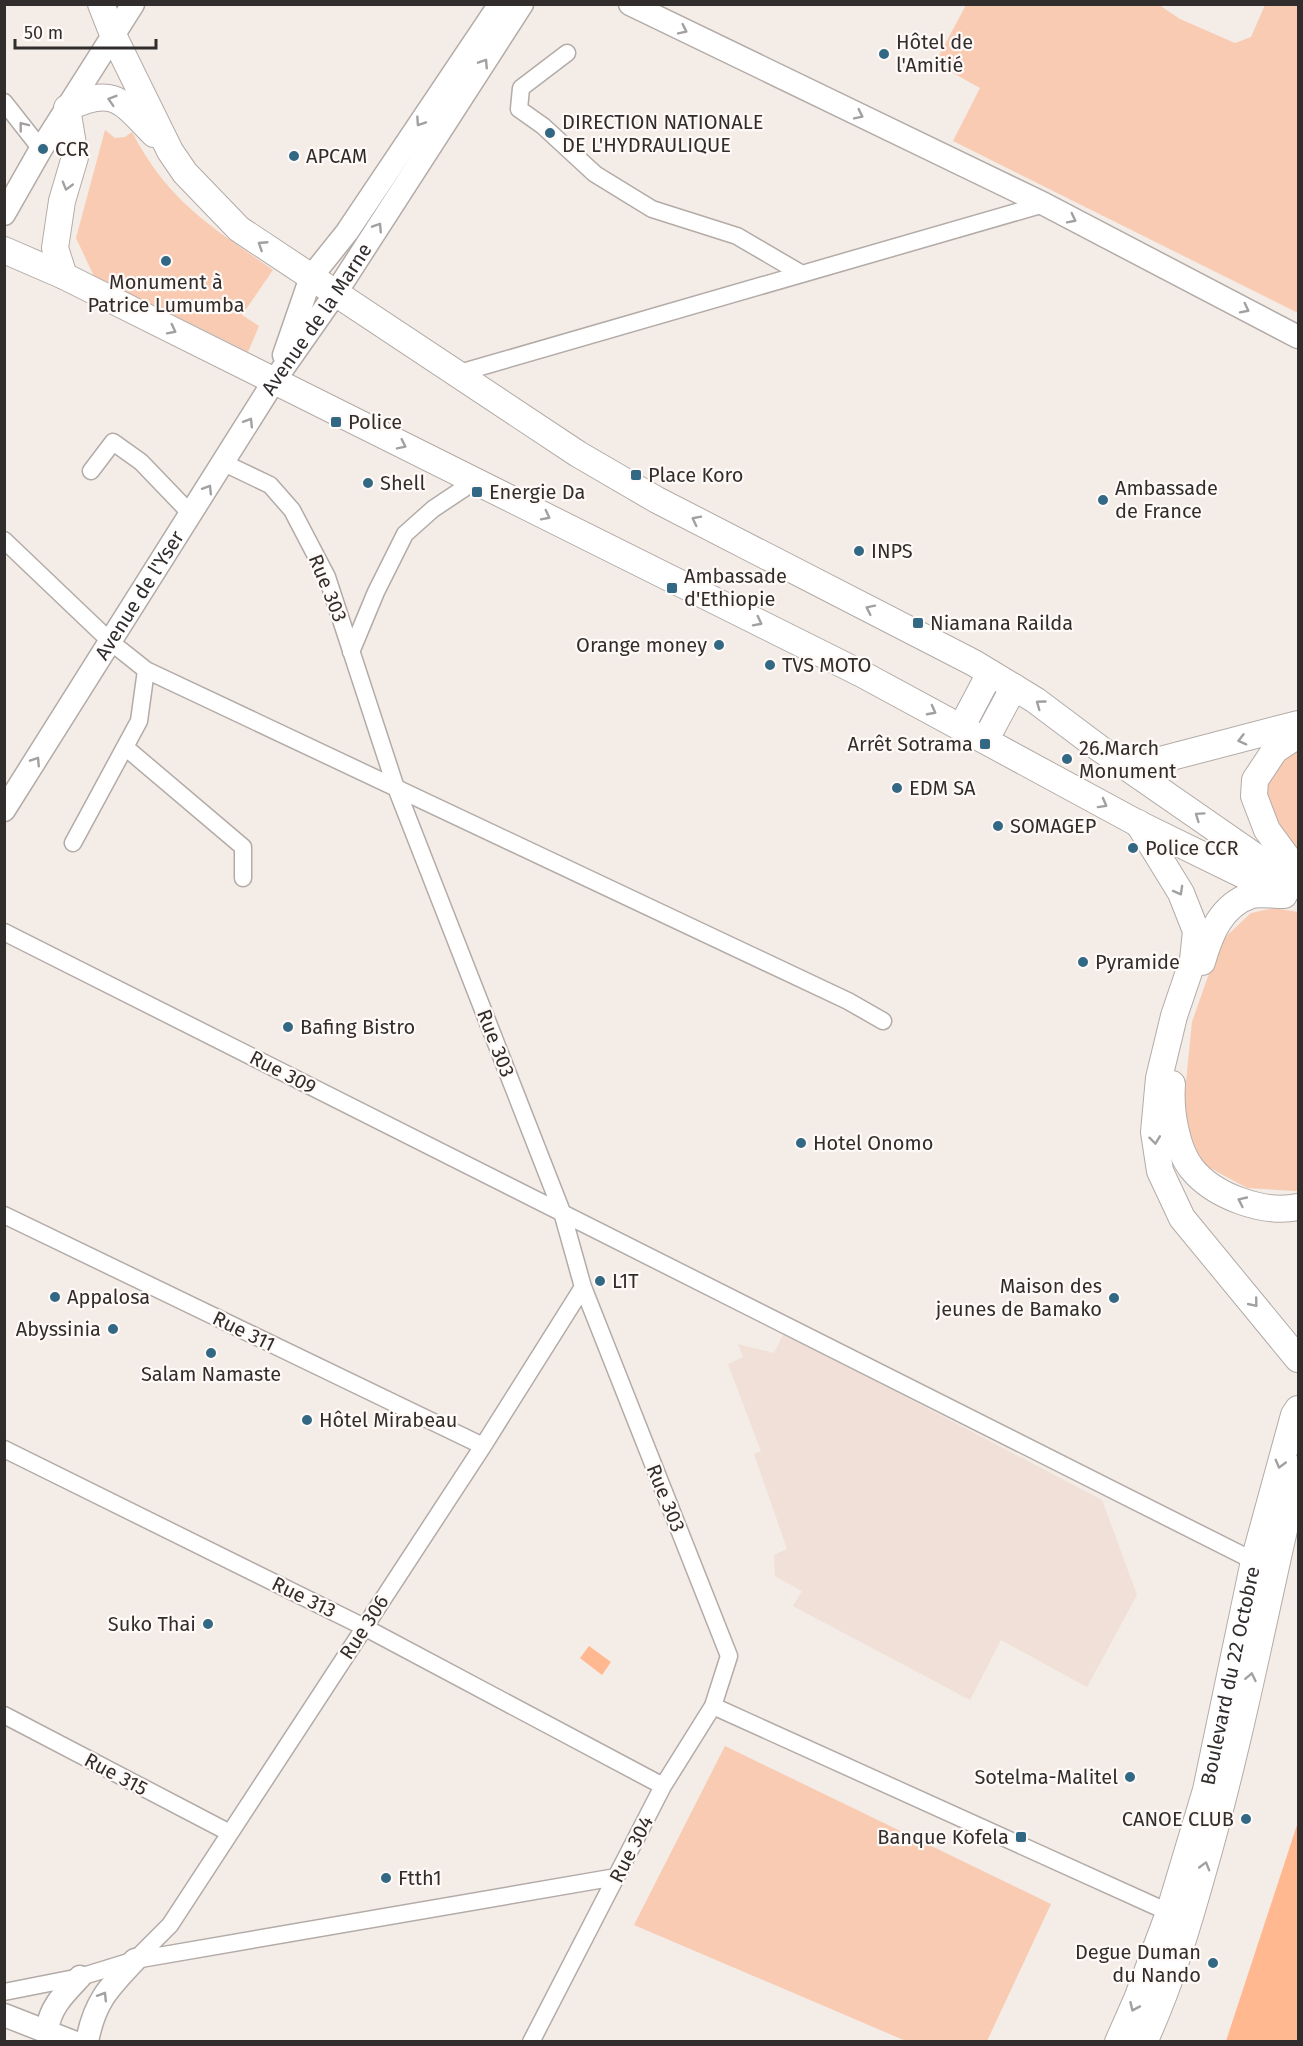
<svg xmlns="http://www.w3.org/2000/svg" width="1303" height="2046" viewBox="0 0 1303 2046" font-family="'Fira Sans',sans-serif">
  <rect width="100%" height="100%" fill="#f4ece7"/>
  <path fill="#f0e0d7" d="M784 1333 1102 1500 1137 1595 1087 1687 1001 1640 970 1700 793 1606 802 1591 775 1576 774 1555 787 1549 754 1454 761 1451 728 1364 743 1357 738 1344 774 1353Z"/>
  <path fill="#f8cbb2" d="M966 5H1159L1180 19 1235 43 1251 37 1265 5H1298V313L953 141 980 88 935 63Z
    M105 130 115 138 125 137 132 132C169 203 211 226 273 270L242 315 259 326 248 352 94 276 76 238Z
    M1298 748V852L1265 803 1264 779Z
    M1274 908 1298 912V1190L1295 1191 1247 1188 1203 1164 1182 1122 1192 1022 1220 942 1251 913Z
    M725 1746 1051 1904 987 2041H906L634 1925Z"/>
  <path fill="#ffb88f" d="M589 1646 611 1662 602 1675 580 1658Z
    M1298 1822V2041H1226Z"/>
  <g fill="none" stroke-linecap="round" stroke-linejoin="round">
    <defs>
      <path id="street" d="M567 53 521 88 519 109 543 126 595 174 652 209 737 236 802 274
        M4 102 41 149
        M456 374 1044 204
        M224 463 270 485 292 510 327 577 395 785 562 1212 583 1287 729 1656 713 1706 663 1786 531 2042
        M91 471 113 442 141 462 192 515
        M4 540 112 643 146 670 848 1001 883 1021
        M351 652 376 592 405 534 433 509 475 481
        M125 747 243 847V878
        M73 843 139 721 146 670
        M4 932 1254 1561
        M4 1215 483 1446
        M4 1449 364 1627 663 1786
        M713 1706 1177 1916
        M4 1715 228 1832
        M135 1960 170 1925 483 1446 583 1287
        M4 1992 80 1977 135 1960 616 1877"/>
      <g id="secondary">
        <path d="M630 4 1044 204 1298 337"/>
        <path d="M4 214 41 149 133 4"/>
        <path d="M284 355 311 277 347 232 500 4"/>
        <path id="s1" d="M4 810 274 381 335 294 522 4"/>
        <path d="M4 2015 73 2042"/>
        <path d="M47 2030C50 2007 64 1994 80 1977"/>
        <path d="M87 2042C94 2003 108 1988 135 1960"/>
      </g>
      <g id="primary">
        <path d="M101 4 114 37 170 151 185 173 239 229 578 454 657 500 974 663 1035 700 1099 748 1298 886"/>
        <path d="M4 250 64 276 862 674 1137 823 1284 895"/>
        <path d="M64 276 55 248 62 201 75 157 67 108C114 86 121 100 154 134"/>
        <path d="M962 726 990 673"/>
        <path d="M1298 735 1275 750 1255 780 1254 796 1267 830 1298 872"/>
        <path d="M986 739 1014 687"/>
        <path d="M1127 766 1160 760 1298 724"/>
        <path d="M1138 823 1181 893 1196 931 1193 960 1174 1016 1159 1078 1154 1132 1160 1171 1182 1218 1298 1359"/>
        <path d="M1202 962C1210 934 1221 905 1252 895 1260 893 1272 895 1281 895"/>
        <path d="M1172 1084C1170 1110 1176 1149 1192 1169 1215 1197 1264 1214 1298 1207"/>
        <path id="s2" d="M1118 2042 1137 1999 1169 1913 1206 1790 1254 1561 1294 1415 1298 1409"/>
        <path d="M1144 2042C1169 1988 1186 1932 1202 1875 1241 1741 1266 1604 1298 1469"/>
      </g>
    </defs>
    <use href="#street" stroke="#b3aba7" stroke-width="19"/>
    <use href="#secondary" stroke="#b3aba7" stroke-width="25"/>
    <use href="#primary" stroke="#b3aba7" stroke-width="28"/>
    <use href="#street" stroke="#fff" stroke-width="16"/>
    <use href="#secondary" stroke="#fff" stroke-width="22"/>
    <use href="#primary" stroke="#fff" stroke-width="26"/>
  </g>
  <defs><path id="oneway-chevron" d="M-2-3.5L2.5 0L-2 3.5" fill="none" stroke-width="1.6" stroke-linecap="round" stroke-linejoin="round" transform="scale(1.5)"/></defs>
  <g stroke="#a2a0a0">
    <use href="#oneway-chevron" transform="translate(683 30) rotate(26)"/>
    <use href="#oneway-chevron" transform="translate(484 63) rotate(-57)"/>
    <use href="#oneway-chevron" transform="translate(112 100) rotate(-163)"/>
    <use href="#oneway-chevron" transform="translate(859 115) rotate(26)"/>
    <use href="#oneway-chevron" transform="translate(420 122) rotate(124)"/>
    <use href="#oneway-chevron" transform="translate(23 126) rotate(-128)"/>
    <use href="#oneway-chevron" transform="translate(67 186) rotate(106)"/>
    <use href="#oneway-chevron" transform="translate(1072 219) rotate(27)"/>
    <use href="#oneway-chevron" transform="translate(378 227) rotate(-57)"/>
    <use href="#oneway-chevron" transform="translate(262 245) rotate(-147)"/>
    <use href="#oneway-chevron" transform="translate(1245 309) rotate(27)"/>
    <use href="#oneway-chevron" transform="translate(172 330) rotate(27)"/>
    <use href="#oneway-chevron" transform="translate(249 422) rotate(-58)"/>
    <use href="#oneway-chevron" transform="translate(402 445) rotate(26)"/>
    <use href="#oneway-chevron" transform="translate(208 489) rotate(-58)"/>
    <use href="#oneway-chevron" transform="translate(546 516) rotate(27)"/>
    <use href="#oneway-chevron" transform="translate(696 520) rotate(-153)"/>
    <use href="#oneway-chevron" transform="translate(870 609) rotate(-154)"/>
    <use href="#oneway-chevron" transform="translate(758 622) rotate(27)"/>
    <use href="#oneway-chevron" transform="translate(1040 704) rotate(-144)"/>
    <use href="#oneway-chevron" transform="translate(932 711) rotate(28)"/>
    <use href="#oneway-chevron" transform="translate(1242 740) rotate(165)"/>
    <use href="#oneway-chevron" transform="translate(36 761) rotate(-57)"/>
    <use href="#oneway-chevron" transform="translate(1103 804) rotate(29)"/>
    <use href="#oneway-chevron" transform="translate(1199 816) rotate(-145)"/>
    <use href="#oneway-chevron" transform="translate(1179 891) rotate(61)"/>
    <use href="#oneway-chevron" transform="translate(1155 1140) rotate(83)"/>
    <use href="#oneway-chevron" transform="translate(1242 1201) rotate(-155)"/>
    <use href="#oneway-chevron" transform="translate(1254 1303) rotate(51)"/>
    <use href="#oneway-chevron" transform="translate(1280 1464) rotate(105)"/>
    <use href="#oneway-chevron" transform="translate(1251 1677) rotate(-78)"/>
    <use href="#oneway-chevron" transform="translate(1205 1866) rotate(-74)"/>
    <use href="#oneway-chevron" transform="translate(103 1996) rotate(-58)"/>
    <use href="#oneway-chevron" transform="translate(1134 2007) rotate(114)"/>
  </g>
  <g fill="#336884" stroke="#fffaf7" stroke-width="2">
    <circle cx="884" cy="54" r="6"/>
    <circle cx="550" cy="133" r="6"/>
    <circle cx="43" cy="149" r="6"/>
    <circle cx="294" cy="156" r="6"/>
    <circle cx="166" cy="261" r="6"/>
    <rect x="330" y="416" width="12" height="12" rx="3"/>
    <rect x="630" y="469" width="12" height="12" rx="3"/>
    <circle cx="368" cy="483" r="6"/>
    <rect x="471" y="486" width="12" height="12" rx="3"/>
    <circle cx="1103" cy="500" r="6"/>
    <circle cx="859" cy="551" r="6"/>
    <rect x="666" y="582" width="12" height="12" rx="3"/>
    <rect x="912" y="617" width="12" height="12" rx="3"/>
    <circle cx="719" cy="645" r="6"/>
    <circle cx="770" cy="665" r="6"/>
    <rect x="979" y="738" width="12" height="12" rx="3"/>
    <circle cx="1067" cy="759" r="6"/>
    <circle cx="897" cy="788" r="6"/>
    <circle cx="998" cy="826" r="6"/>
    <circle cx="1133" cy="848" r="6"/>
    <circle cx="1083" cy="962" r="6"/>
    <circle cx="288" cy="1027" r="6"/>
    <circle cx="801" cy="1143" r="6"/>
    <circle cx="600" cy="1281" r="6"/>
    <circle cx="55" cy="1297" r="6"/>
    <circle cx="1114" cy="1298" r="6"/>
    <circle cx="113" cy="1329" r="6"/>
    <circle cx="211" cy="1353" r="6"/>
    <circle cx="307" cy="1420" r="6"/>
    <circle cx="208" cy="1624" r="6"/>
    <circle cx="1130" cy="1777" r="6"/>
    <circle cx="1246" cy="1819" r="6"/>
    <rect x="1015" y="1831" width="12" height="12" rx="3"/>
    <circle cx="386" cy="1878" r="6"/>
    <circle cx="1213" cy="1963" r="6"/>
  </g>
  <g text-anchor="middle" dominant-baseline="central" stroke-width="4.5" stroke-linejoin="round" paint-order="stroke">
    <g font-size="20" fill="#312d2c" stroke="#fffaf7" text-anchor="start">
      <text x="896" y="42">Hôtel de<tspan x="896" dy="23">l'Amitié</tspan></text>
      <text x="562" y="122">DIRECTION NATIONALE<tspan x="562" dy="23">DE L'HYDRAULIQUE</tspan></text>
      <text x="55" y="149">CCR</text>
      <text x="306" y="156">APCAM</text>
      <text x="166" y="282" text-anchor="middle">Monument à<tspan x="166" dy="23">Patrice Lumumba</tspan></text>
      <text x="348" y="422">Police</text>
      <text x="648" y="475">Place Koro</text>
      <text x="380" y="483">Shell</text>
      <text x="1115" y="488">Ambassade<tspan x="1115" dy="23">de France</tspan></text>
      <text x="489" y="492">Energie Da</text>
      <text x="871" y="551">INPS</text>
      <text x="684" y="576">Ambassade<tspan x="684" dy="23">d'Ethiopie</tspan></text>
      <text x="930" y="623">Niamana Railda</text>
      <text x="707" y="645" text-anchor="end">Orange money</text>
      <text x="782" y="665">TVS MOTO</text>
      <text x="973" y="744" text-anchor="end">Arrêt Sotrama</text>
      <text x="1079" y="748">26.March<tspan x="1079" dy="23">Monument</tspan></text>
      <text x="909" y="788">EDM SA</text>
      <text x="1010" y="826">SOMAGEP</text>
      <text x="1145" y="848">Police CCR</text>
      <text x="1095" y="962">Pyramide</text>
      <text x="300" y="1027">Bafing Bistro</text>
      <text x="813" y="1143">Hotel Onomo</text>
      <text x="612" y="1281">L1T</text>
      <text x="1102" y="1286" text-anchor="end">Maison des<tspan x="1102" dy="23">jeunes de Bamako</tspan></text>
      <text x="67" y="1297">Appalosa</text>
      <text x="101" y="1329" text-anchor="end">Abyssinia</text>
      <text x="211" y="1374" text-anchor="middle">Salam Namaste</text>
      <text x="319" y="1420">Hôtel Mirabeau</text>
      <text x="196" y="1624" text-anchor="end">Suko Thai</text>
      <text x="1118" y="1777" text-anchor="end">Sotelma-Malitel</text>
      <text x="1234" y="1819" text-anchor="end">CANOE CLUB</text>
      <text x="1009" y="1837" text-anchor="end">Banque Kofela</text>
      <text x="398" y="1878">Ftth1</text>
      <text x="1201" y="1952" text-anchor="end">Degue Duman<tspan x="1201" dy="23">du Nando</tspan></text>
    </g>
    <g font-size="20" fill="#312d2c" stroke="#fffaf7">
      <text stroke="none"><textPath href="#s1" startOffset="582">Avenue de la Marne</textPath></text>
      <text transform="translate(328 588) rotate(68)">Rue 303</text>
      <text stroke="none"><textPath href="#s1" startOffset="254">Avenue de l'Yser</textPath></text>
      <text transform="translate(496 1043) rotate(69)">Rue 303</text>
      <text transform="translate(283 1072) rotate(27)">Rue 309</text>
      <text transform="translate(244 1331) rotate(26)">Rue 311</text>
      <text transform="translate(666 1498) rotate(68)">Rue 303</text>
      <text transform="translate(304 1597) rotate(26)">Rue 313</text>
      <text transform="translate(364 1627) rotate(-57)">Rue 306</text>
      <text stroke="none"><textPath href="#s2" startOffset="384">Boulevard du 22 Octobre</textPath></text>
      <text transform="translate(116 1774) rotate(28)">Rue 315</text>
      <text transform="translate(631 1849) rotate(-63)">Rue 304</text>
    </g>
  </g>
  <rect width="1303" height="2046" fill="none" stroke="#312d2c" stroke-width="12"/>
  <path d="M15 39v9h141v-9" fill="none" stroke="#312d2c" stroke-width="3"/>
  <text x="24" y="39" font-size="18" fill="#312d2c" stroke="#fffaf7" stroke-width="4.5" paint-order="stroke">50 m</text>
</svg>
